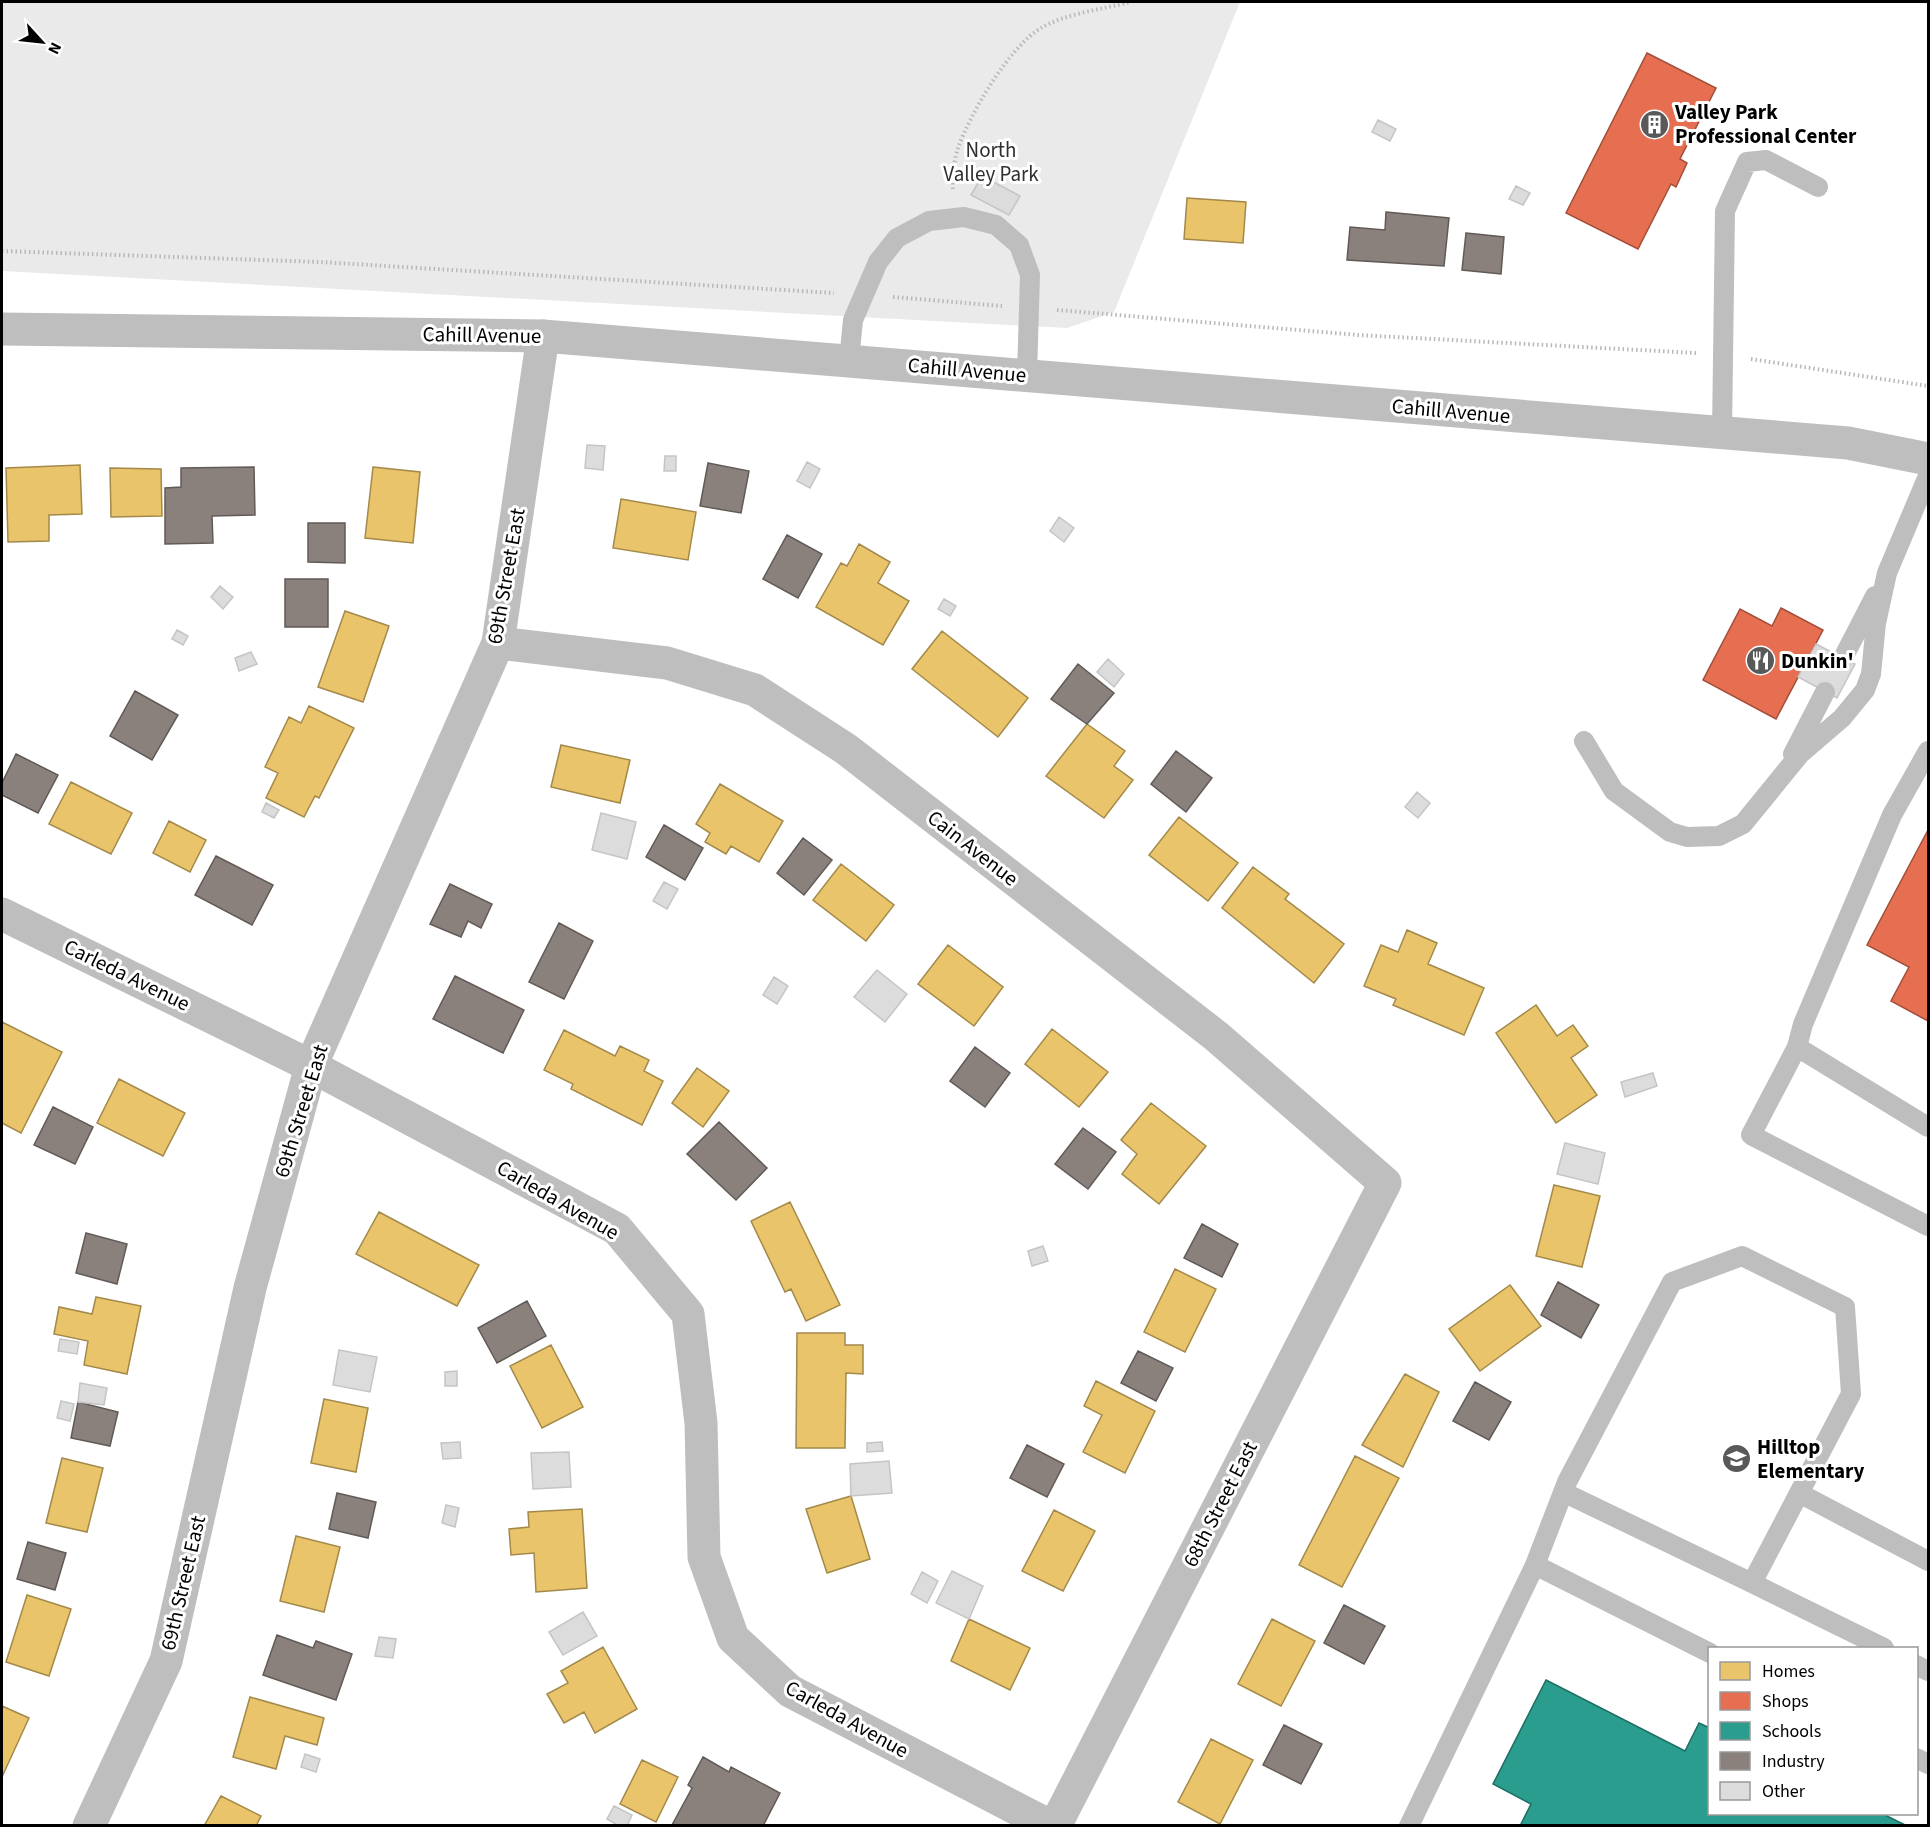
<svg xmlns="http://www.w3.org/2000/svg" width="1930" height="1827" viewBox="0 0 1930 1827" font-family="'Source Sans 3',sans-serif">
  <rect width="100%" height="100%" fill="#fff"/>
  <path fill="#eaeaea" d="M2 2H1240L1114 312 1067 328 2 271Z"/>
  <path fill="#e9c46a" stroke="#a3894a" stroke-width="1.5" d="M1187 198 1246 202 1243 243 1184 239Z
    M80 465 82 514 49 515V541L8 542 6 468Z
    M373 467 420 472 413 543 365 538Z
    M110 468 161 469 162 516 111 517Z
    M621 499 696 512 688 560 613 548Z
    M859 544 890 562 878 583 909 601 883 645 816 607 841 563 847 566Z
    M345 611 389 626 363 702 318 687Z
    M942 631 1028 698 998 737 912 669Z
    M309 706 354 728 319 798 315 796 304 817 266 798 278 773 265 767 289 717 301 723Z
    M1087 724 1125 751 1114 766 1133 780 1104 818 1046 776Z
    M561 745 630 760 620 803 551 787Z
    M71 782 132 813 111 854 49 824Z
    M720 784 783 821 759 862 731 846 726 854 705 842 710 833 696 824Z
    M1179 817 1238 863 1208 901 1149 855Z
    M169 821 206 840 190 872 153 853Z
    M841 864 894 905 866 941 813 900Z
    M1253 867 1289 894 1285 899 1344 944 1314 983 1222 908Z
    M1407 930 1437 943 1428 964 1484 988 1464 1035 1393 1005 1396 999 1364 986 1381 945 1398 952Z
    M948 945 1003 987 974 1026 918 984Z
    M1536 1005 1557 1036 1573 1025 1588 1046 1571 1058 1597 1095 1556 1123 1496 1033Z
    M2 1022 62 1052 21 1133 2 1123Z
    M1052 1029 1108 1072 1079 1107 1025 1064Z
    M564 1030 615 1056 620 1046 649 1060 644 1071 663 1081 642 1125 571 1089 573 1084 544 1070Z
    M697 1068 729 1091 703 1127 672 1103Z
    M119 1079 185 1113 163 1156 97 1123Z
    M1151 1103 1206 1146 1159 1204 1122 1174 1137 1154 1121 1140Z
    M1554 1185 1600 1196 1582 1267 1536 1256Z
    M790 1202 840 1305 806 1321 791 1289 785 1292 751 1221Z
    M379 1212 479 1265 457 1306 356 1254Z
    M1175 1269 1216 1289 1185 1352 1144 1332Z
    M1510 1285 1541 1326 1480 1371 1449 1329Z
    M96 1297 141 1306 127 1374 84 1365 88 1341 54 1334 59 1307 92 1314Z
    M797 1333H845V1345H863V1374L846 1373 845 1448H796Z
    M551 1345 583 1407 542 1428 510 1366Z
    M1405 1374 1439 1392 1403 1467 1362 1445Z
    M1096 1381 1155 1411 1125 1473 1083 1452 1102 1415 1084 1406Z
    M324 1399 368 1408 356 1472 311 1463Z
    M1355 1456 1399 1478 1342 1587 1299 1565Z
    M62 1458 103 1468 87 1532 46 1523Z
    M851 1496 870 1559 827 1573 806 1509Z
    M582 1509 587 1588 536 1592 534 1553 511 1555 509 1529 529 1527 528 1512Z
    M1054 1510 1095 1531 1063 1591 1022 1571Z
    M296 1536 340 1547 324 1612 280 1601Z
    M27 1595 71 1609 49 1676 6 1662Z
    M969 1619 1030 1648 1010 1690 951 1661Z
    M1272 1619 1315 1641 1281 1706 1238 1684Z
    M603 1647 637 1709 595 1733 584 1712 564 1723 547 1694 568 1683 561 1671Z
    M250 1697 324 1718 317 1745 285 1736 276 1769 233 1757Z
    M2 1706 29 1718 2 1777Z
    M1211 1739 1253 1760 1220 1824 1178 1802Z
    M642 1760 678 1777 656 1822 620 1804Z
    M221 1796 261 1816 256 1826H204Z"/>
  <path fill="#e76f51" stroke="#a24e39" stroke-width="1.5" d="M1647 53 1716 88 1680 159 1687 163 1676 187 1671 184 1638 249 1566 213Z
    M1781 608 1823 630 1776 719 1703 680 1740 609 1772 626Z
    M1928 830V1021L1891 1001 1909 967 1867 945Z"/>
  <path fill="#2a9d8f" stroke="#1d6e64" stroke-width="1.5" d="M1546 1680 1685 1751 1699 1723 1710 1728V1814H1883L1907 1826H1520L1531 1804 1493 1784Z"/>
  <path fill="#8a817c" stroke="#615a57" stroke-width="1.5" d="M1386 212 1449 218 1444 266 1347 260 1350 227 1385 230Z
    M1466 233 1504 237 1501 274 1462 270Z
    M708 463 749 471 741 513 700 506Z
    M254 467 255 515 212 516 213 543 165 544V488L181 487V468Z
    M308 523H345V563L308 562Z
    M787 535 822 554 798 598 763 579Z
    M285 579H328V627H285Z
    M1078 664 1114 693 1087 724 1051 699Z
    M135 691 178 715 152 760 110 736Z
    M1176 751 1212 778 1186 812 1151 784Z
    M16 754 58 775 38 813 2 795V783Z
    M664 825 703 848 685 880 646 857Z
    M803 838 832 860 804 895 777 873Z
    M216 856 273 885 252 925 195 895Z
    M450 884 492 904 481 928 468 921 461 937 430 924Z
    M559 923 593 941 564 999 529 982Z
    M455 976 524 1010 503 1053 433 1019Z
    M975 1047 1010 1073 985 1107 950 1081Z
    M53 1107 93 1127 75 1164 34 1145Z
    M719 1122 767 1168 736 1200 687 1154Z
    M1083 1128 1116 1152 1088 1189 1055 1164Z
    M1202 1224 1238 1244 1222 1277 1184 1258Z
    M86 1233 127 1244 117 1284 76 1273Z
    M1558 1282 1599 1305 1581 1338 1541 1315Z
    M527 1301 546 1336 497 1363 478 1328Z
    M1138 1351 1173 1368 1156 1401 1121 1383Z
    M1475 1382 1511 1402 1489 1440 1453 1421Z
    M78 1402 118 1412 110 1446 71 1438Z
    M1027 1445 1064 1464 1047 1497 1010 1478Z
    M337 1493 376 1502 368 1538 329 1529Z
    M28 1542 66 1553 55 1590 17 1579Z
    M1344 1605 1385 1626 1364 1664 1324 1643Z
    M277 1635 313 1648 316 1641 352 1654 336 1700 263 1675Z
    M1284 1725 1322 1744 1301 1784 1263 1765Z
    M703 1757 729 1772 731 1767 780 1793 763 1826 672 1825 692 1788 688 1785Z"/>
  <path fill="#dcdcdc" stroke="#c5c5c5" stroke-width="1.5" d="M1378 120 1396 129 1390 141 1372 132Z
    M982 176 1020 196 1009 215 971 195Z
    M1516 186 1530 193 1523 205 1509 199Z
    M587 445 605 446 603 470 585 468Z
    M665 456H676V471H664Z
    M807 462 820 469 810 488 797 481Z
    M1059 517 1074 528 1064 542 1050 531Z
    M220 586 233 597 223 609 211 597Z
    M944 599 956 606 950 616 938 609Z
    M177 630 188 636 183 645 172 639Z
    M1816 644 1855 664 1837 698 1798 677Z
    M251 652 257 664 239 671 235 658Z
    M1108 659 1124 674 1114 687 1097 672Z
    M1417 792 1430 803 1418 818 1405 807Z
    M266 803 279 810 274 818 262 812Z
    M601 813 636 822 627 859 592 850Z
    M664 882 678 889 667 909 653 901Z
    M877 970 907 994 885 1022 854 997Z
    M774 977 788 986 777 1004 763 995Z
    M1653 1073 1657 1086 1625 1097 1621 1082Z
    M1565 1143 1605 1153 1598 1184 1557 1174Z
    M1043 1246 1048 1261 1032 1266 1028 1251Z
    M60 1339 79 1342 77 1354 58 1351Z
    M339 1350 377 1357 370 1392 333 1385Z
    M457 1371V1386H445V1372Z
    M80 1383 107 1388 104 1405 78 1402Z
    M61 1401 74 1404 70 1421 57 1418Z
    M460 1442 461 1458 443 1459 441 1443Z
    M882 1442 883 1451 867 1452V1443Z
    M569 1452 571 1487 533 1489 531 1453Z
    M889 1461 892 1493 851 1496 850 1464Z
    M446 1505 459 1508 455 1527 442 1523Z
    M952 1571 983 1586 969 1619 936 1603Z
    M922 1572 938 1581 927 1603 911 1594Z
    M583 1612 597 1636 563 1655 549 1632Z
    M379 1637 396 1639 393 1658 375 1656Z
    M305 1754 320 1759 316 1772 301 1767Z
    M614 1806 632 1815 627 1826H619L607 1819Z"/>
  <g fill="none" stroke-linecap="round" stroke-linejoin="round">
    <path stroke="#b8b8b8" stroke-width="4" stroke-dasharray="1.5 3" stroke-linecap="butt" d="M953 189C952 176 954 161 958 148 970 114 1009 47 1041 28 1064 14 1103 9 1130 2
      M2 251 320 262 834 293
      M893 297 1002 306
      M1057 310 1358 335 1696 353
      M1751 359 1928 386"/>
    <path stroke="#bebebe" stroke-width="20" d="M849 361 853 320 878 262 897 238 929 221 964 217 996 225 1019 245 1030 275 1027 375
      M1722 433 1725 211 1747 162 1766 160 1818 187
      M1843 658 1875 596
      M1584 741 1614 791 1670 832 1687 837 1719 836 1743 824 1800 754 1842 718 1865 690 1871 674 1876 623 1887 573 1928 476
      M1928 751 1892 815 1803 1024 1797 1047 1751 1135 1928 1226
      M1793 754 1825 692
      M1797 1047 1928 1127
      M1563 1492 1752 1583
      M1799 1493 1928 1561
      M1535 1565 1710 1653
      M1916 1665 1928 1671
      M1916 1758 1928 1764
      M1409 1826 1535 1565 1567 1482 1672 1282 1742 1256 1845 1307 1851 1394 1752 1583 1884 1648"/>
    <path stroke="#bebebe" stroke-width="33" d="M498 643 667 663 755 690 846 749 1216 1036 1385 1183 1055 1826
      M2 914 311 1066 617 1229 688 1314 701 1423 704 1557 733 1638 790 1691 1050 1826
      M89 1826 166 1661 250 1288 311 1066 498 643 543 336"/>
    <path stroke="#bebebe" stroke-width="33" d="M2 329 543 336 1848 443 1928 459"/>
  </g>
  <defs>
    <symbol id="building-disc" viewBox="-11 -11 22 22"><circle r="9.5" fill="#595959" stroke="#fff"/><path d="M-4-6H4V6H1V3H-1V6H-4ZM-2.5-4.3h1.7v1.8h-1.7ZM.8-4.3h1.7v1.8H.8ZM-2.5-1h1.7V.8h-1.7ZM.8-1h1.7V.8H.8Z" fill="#fff"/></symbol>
    <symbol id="restaurant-disc" viewBox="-11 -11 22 22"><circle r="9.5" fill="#595959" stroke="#fff"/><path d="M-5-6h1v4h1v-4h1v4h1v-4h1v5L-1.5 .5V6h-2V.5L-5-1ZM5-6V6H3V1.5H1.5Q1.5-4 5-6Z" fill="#fff"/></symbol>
    <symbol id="school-disc" viewBox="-11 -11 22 22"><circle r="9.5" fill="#595959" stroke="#fff"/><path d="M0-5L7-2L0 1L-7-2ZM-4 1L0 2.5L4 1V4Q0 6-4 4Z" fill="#fff"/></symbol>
  </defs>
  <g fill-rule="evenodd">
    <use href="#building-disc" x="1638" y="108" width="33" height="33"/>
    <use href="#restaurant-disc" x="1744" y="644" width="33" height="33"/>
    <use href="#school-disc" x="1720" y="1442" width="33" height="33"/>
  </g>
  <g text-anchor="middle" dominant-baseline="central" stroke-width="6" stroke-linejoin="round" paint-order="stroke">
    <g font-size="21" font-weight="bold" fill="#000" stroke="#fff" text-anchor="start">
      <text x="1675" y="112">Valley Park<tspan x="1675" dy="24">Professional Center</tspan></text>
      <text x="1781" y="661">Dunkin'</text>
      <text x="1757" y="1447">Hilltop<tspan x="1757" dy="24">Elementary</tspan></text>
    </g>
    <g font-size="21" fill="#2f2f2f" stroke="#fff">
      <text x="991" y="150">North<tspan x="991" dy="24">Valley Park</tspan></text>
    </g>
    <g font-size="21" fill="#000" stroke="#fff">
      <text transform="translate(482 335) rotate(1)">Cahill Avenue</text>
      <text transform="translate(967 370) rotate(5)">Cahill Avenue</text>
      <text transform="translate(1451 411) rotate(5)">Cahill Avenue</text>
      <text transform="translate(506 576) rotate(-80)">69th Street East</text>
      <text transform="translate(973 848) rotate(38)">Cain Avenue</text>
      <text transform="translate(127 975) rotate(26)">Carleda Avenue</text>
      <text transform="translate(301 1111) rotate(-73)">69th Street East</text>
      <text transform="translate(558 1200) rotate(30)">Carleda Avenue</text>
      <text transform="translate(1220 1504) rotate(-63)">68th Street East</text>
      <text transform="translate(183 1583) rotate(-77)">69th Street East</text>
      <text transform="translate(847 1719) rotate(29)">Carleda Avenue</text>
    </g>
  </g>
  <rect width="1930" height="1827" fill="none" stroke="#000000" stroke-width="6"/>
  <rect x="1708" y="1647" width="210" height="168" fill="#ffffff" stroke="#999999" stroke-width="1.5"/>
  <rect x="1720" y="1662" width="30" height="18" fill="#e9c46a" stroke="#999999" stroke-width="1.5"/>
  <text x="1762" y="1677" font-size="18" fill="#000000">Homes</text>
  <rect x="1720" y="1692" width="30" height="18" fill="#e76f51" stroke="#999999" stroke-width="1.5"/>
  <text x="1762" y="1707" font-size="18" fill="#000000">Shops</text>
  <rect x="1720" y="1722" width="30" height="18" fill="#2a9d8f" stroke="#999999" stroke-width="1.5"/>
  <text x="1762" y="1737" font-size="18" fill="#000000">Schools</text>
  <rect x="1720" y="1752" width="30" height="18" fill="#8a817c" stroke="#999999" stroke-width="1.5"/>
  <text x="1762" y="1767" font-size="18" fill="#000000">Industry</text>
  <rect x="1720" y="1782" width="30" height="18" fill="#dcdcdc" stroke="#999999" stroke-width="1.5"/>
  <text x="1762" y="1797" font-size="18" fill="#000000">Other</text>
  <g transform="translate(42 42) rotate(117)" stroke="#ffffff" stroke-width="4.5" paint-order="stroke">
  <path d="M0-4.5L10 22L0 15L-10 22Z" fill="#000000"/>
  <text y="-9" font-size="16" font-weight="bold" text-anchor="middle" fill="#000000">N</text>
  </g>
</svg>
